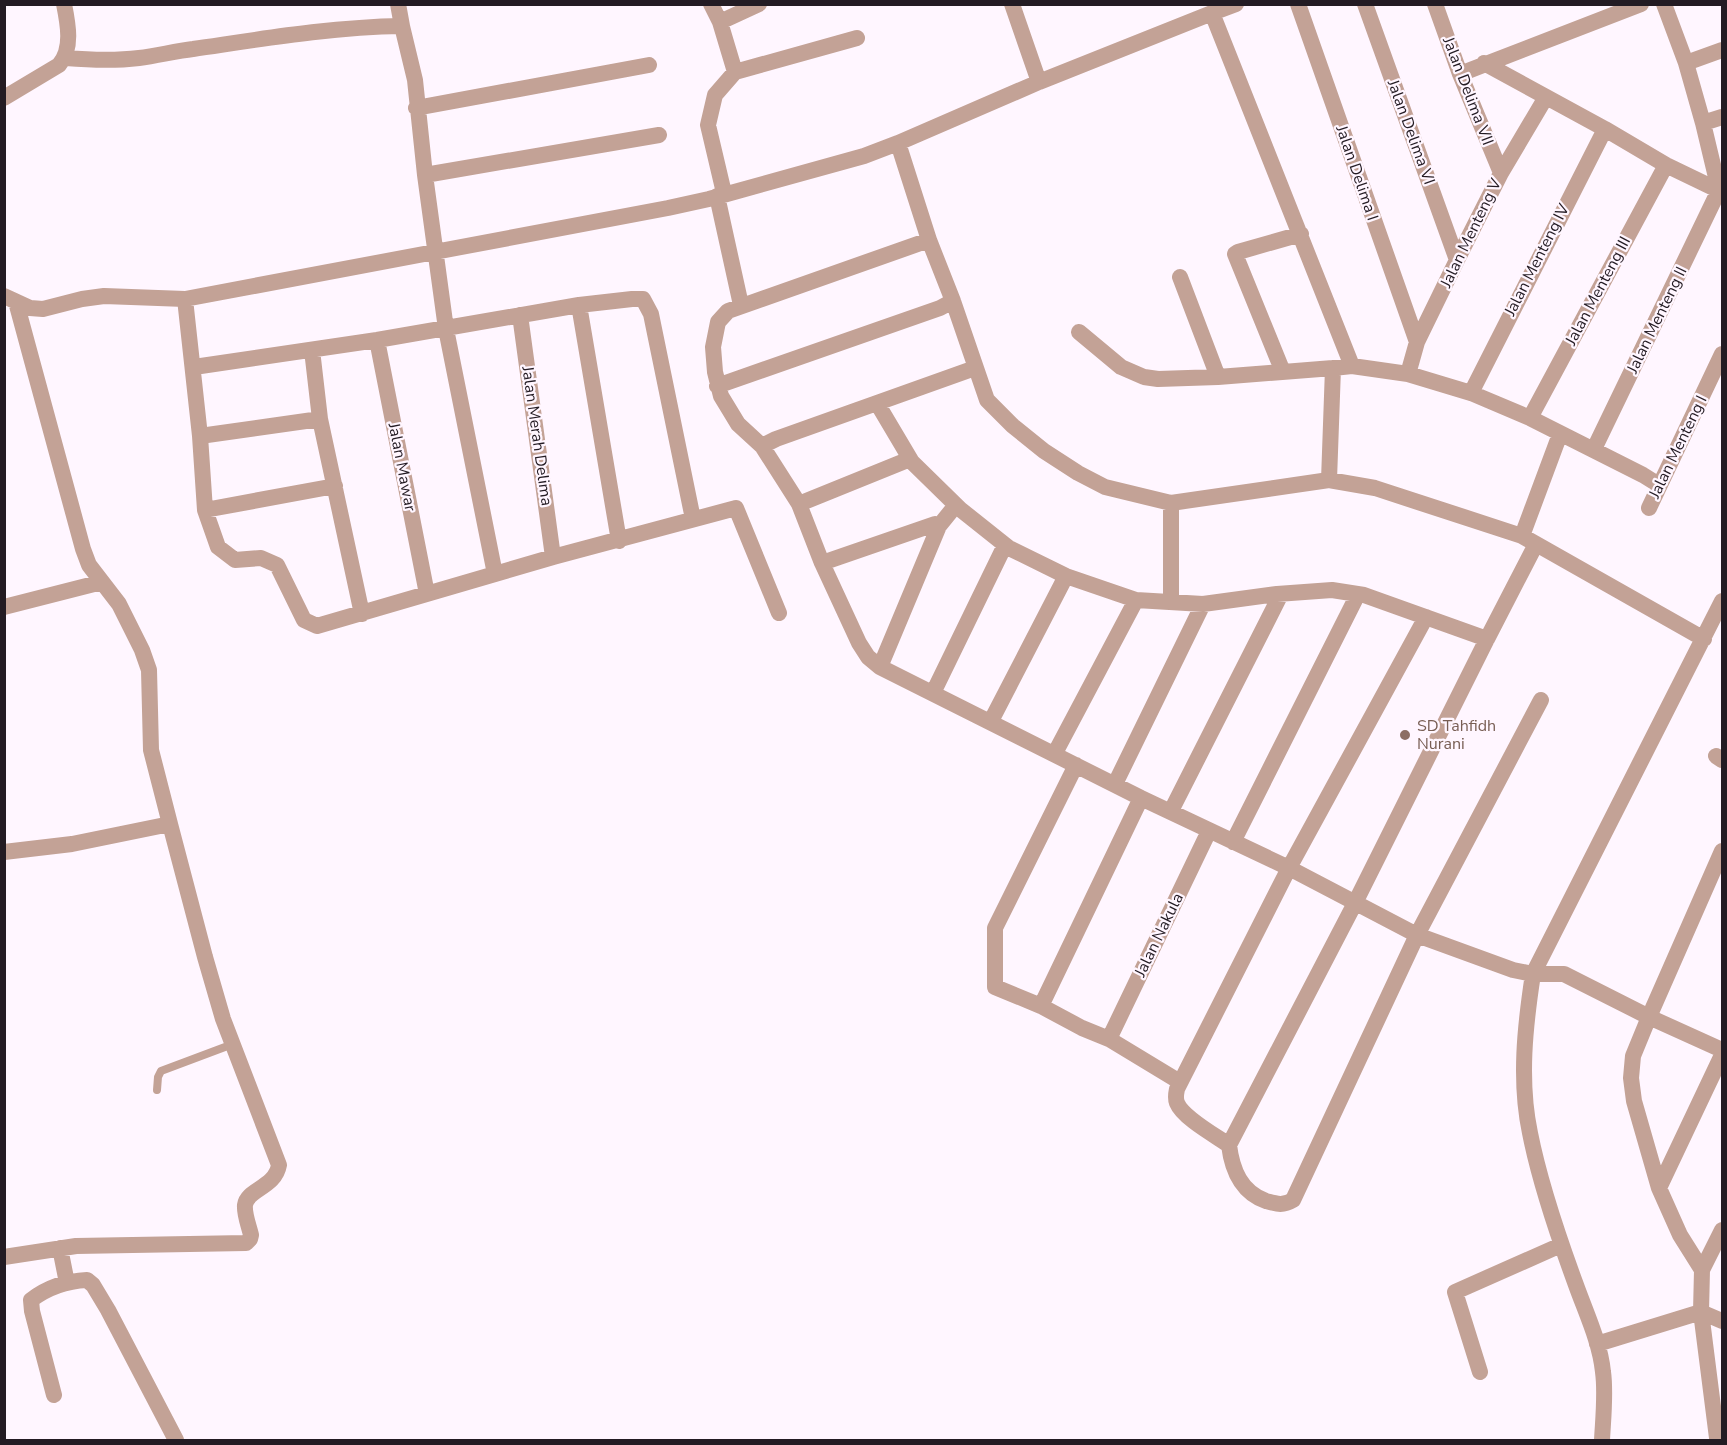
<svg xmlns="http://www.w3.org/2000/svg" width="1727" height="1445" viewBox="0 0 1727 1445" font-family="'Nunito Sans',sans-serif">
  <rect width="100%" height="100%" fill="#fff6ff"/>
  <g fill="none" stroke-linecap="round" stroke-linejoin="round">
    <path stroke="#c3a296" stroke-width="8" d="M157 1090 158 1077 161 1071 233 1044"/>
    <path stroke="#c3a296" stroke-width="16" d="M398 4 402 26
      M711 4 720 22 735 72 715 95 708 125 724 193
      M1012 4 1039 82
      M1236 4 1212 13 1352 366
      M1298 4 1417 342
      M1365 4 1457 260
      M1435 4 1460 74 1501 173
      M720 22 759 4
      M66 58C90 60 114 61 139 58 157 56 175 51 193 49 262 39 332 27 402 26L415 80 425 175 446 329 495 574
      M1484 63 1605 129 1666 165 1722 192
      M1686 63 1722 50
      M735 72 857 38
      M1460 74 1641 4
      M4 98 59 65C73 49 68 24 64 4
      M416 108 649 65
      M1703 123 1722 117
      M898 143 1039 82 1212 13
      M425 175 659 135
      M717 196 741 305
      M929 240 728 311 718 322 713 347 715 372 721 396 738 424 762 446 799 504 822 563 859 643 868 657 880 667 1141 798 1289 868 1417 935 1513 970 1533 974H1564L1649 1017 1722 1050
      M1180 277 1218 377
      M4 296 30 308 43 309 82 299 104 296 185 299 668 208 709 199 864 156 898 143 929 240 953 301 987 400 1013 426 1044 451 1078 473 1105 487 1171 503 1329 480 1375 488 1522 536 1704 639
      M185 299 200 436 205 510
      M16 302 83 549 89 565 119 604 142 650 149 670 151 750 170 824
      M579 305 619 541
      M520 315 553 557
      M1079 332 1121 367 1144 377 1158 379 1218 377 1333 368
      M377 340 427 594
      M312 350 320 419 362 614
      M194 367 377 340 579 305 632 299H643L651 314 693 519
      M1283 372 1235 254 1238 252 1301 234
      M1408 374 1417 342 1457 260 1501 173 1546 97
      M717 386 940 308 953 301
      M1471 393 1605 129
      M877 403 912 462 960 509 1009 548 1066 576 1136 600 1203 604 1277 594 1332 590 1364 595 1487 639 1536 544
      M1530 418 1666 165
      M200 436 320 419
      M762 446 776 439 975 368
      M1594 449 1719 190 1703 123 1686 63 1664 4
      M1329 480 1333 368 1352 366 1408 374 1471 393 1530 418 1643 475 1659 485
      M335 486 205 510 218 547 235 560 261 558 277 565 304 620 317 626 553 557 736 508 779 613
      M1171 503V602
      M799 504 910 459
      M1649 508 1722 354
      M1522 536 1560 434
      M822 563 935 524 939 526
      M4 607 102 582
      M1487 639 1355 903 1229 1145C1232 1170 1241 1192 1266 1201 1277 1204 1283 1206 1293 1200L1417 935 1541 700
      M880 667 939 526 956 505
      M933 693 1005 545
      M991 721 1066 576
      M1055 753 1136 600
      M1716 756 1722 760
      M1076 765 995 928V987L1041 1006 1082 1028 1109 1039 1180 1082
      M1115 784 1203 604
      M1171 811 1281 594
      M1233 842 1358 594
      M4 852 72 844 170 824 205 957 223 1019 279 1165C275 1188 247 1189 245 1205 244 1214 249 1226 251 1235L250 1239 246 1243 76 1246 4 1257
      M1041 1006 1141 798
      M1109 1039 1209 831
      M1229 1145C1216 1136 1183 1118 1177 1103 1175 1098 1176 1094 1177 1089L1289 868 1426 617
      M1659 1188 1722 1055
      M60 1248 67 1283
      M1702 1270 1722 1230
      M1597 1344 1701 1312 1722 1321
      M1480 1372 1455 1292 1561 1245
      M54 1395 32 1311 31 1300C48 1287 66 1281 87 1280L93 1285 108 1310 176 1440
      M1717 1438 1701 1312 1702 1270 1680 1235 1659 1188 1634 1101 1631 1078 1633 1056 1649 1017 1722 851
      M1602 1440C1603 1420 1606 1393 1603 1372 1600 1342 1586 1313 1576 1285 1558 1236 1540 1184 1530 1133 1519 1081 1525 1026 1533 974L1722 601"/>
  </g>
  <circle fill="#8d6e63" stroke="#fff6ff" stroke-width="2" cx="1405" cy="735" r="6"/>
  <g text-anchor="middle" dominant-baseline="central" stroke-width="4.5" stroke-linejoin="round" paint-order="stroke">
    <g font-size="16" fill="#231b23" stroke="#fff6ff">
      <text transform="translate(1468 91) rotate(69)">Jalan Delima VII</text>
      <text transform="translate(1411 132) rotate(70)">Jalan Delima VI</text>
      <text transform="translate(1357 173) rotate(71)">Jalan Delima I</text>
      <text transform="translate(1471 233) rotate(-64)">Jalan Menteng V</text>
      <text transform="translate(1537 260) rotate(-63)">Jalan Menteng IV</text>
      <text transform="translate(1598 291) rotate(-62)">Jalan Menteng III</text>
      <text transform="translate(1657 320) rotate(-64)">Jalan Menteng II</text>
      <text transform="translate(537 436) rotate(82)">Jalan Merah Delima</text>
      <text transform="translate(1678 447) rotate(-64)">Jalan Menteng I</text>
      <text transform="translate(402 467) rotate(79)">Jalan Mawar</text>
      <text transform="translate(1159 935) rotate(-64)">Jalan Nakula</text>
    </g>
    <g font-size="16" fill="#785e54" stroke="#fff6ff" text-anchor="start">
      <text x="1417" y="726">SD Tahfidh<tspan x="1417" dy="18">Nurani</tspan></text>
    </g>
  </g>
  <rect width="1727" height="1445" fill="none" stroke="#231b23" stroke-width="12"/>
</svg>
